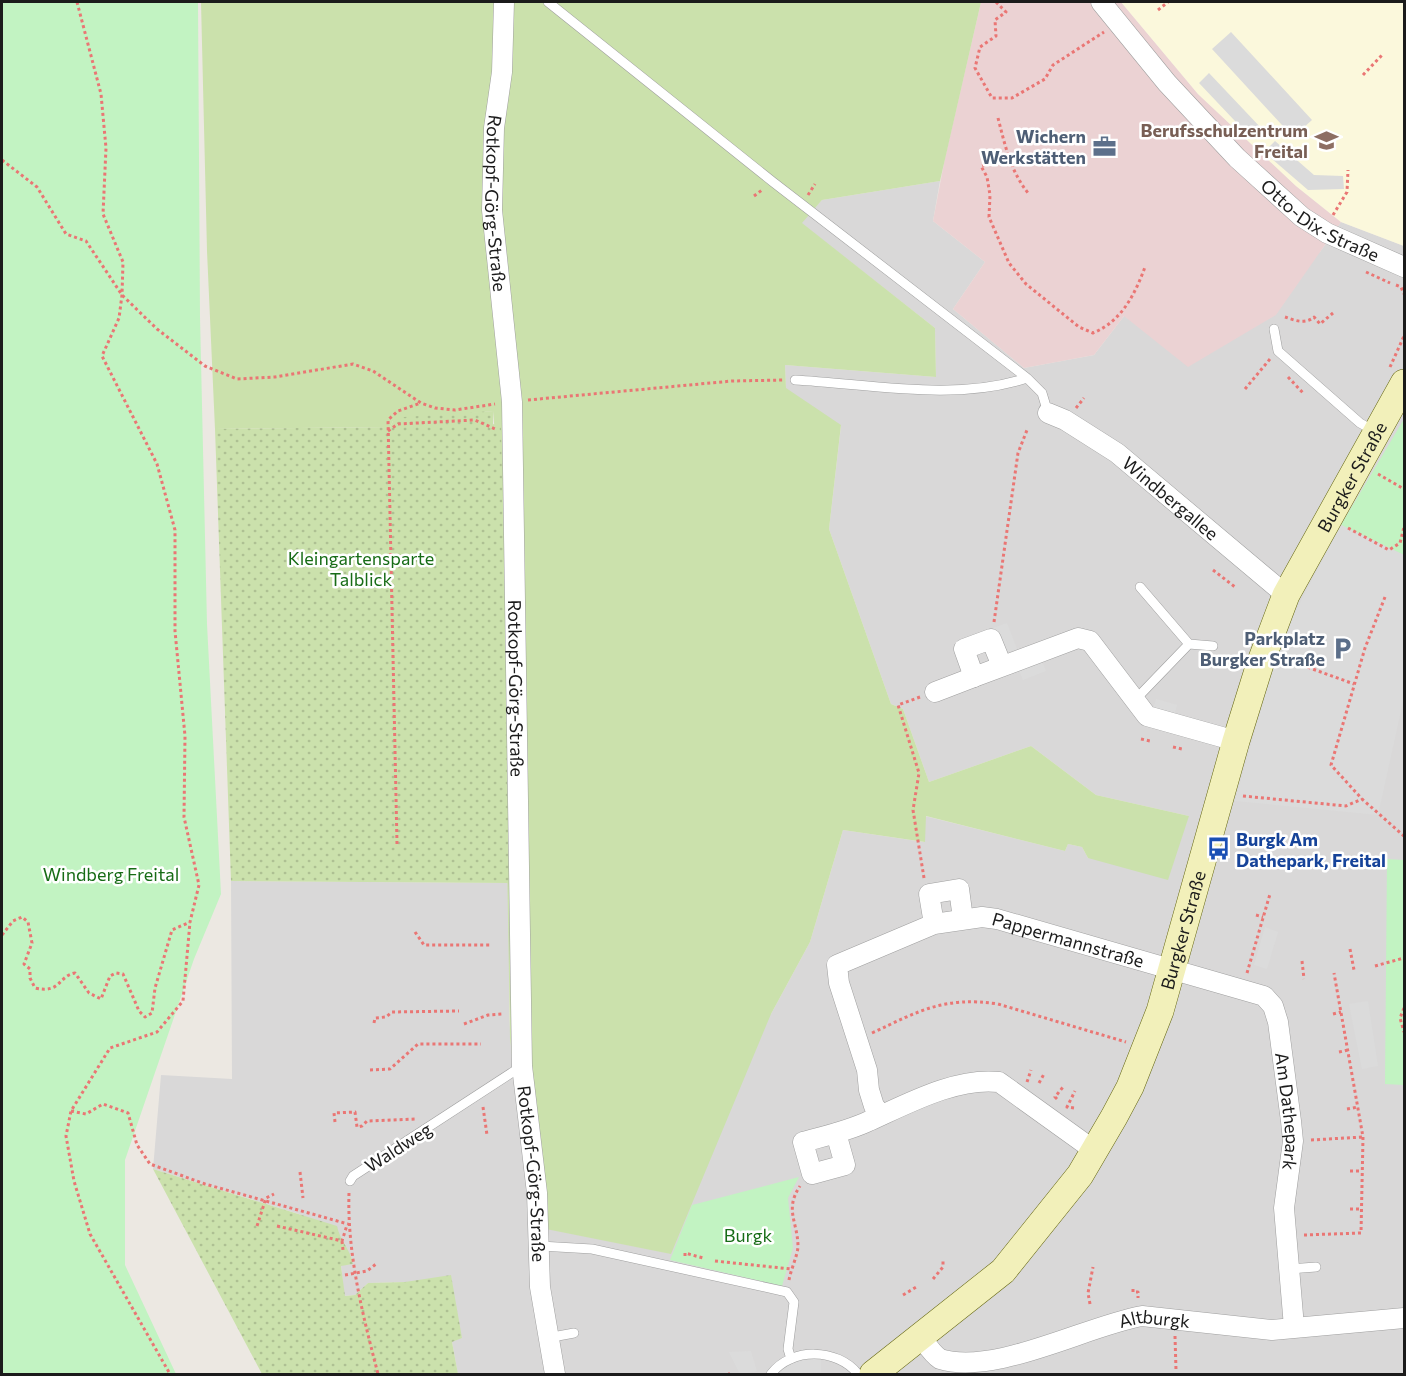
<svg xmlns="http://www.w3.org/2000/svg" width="1406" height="1376" viewBox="0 0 1406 1376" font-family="Commissioner,sans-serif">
  <defs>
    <pattern id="garden-dots" width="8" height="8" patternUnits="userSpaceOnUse" patternTransform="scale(1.5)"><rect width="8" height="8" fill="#cbe1ac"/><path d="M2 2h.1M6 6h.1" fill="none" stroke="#aec093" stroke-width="1.8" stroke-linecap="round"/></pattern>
  </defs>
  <rect width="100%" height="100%" fill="#ece8e2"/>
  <path fill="#d9d8d8" d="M940 181 933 221 985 262 953 309 1024 368 1094 355 1124 316 1320 252 1341 222 1404 246V1374H458L452 1342 462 1337 405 1282 368 1283 355 1295 344 1296 341 1265 352 1264 339 1235 299 1214 153 1169 161 1075 232 1079 231 881 509 883V1013L512 1064 771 1014 810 942 843 830 924 842 925 816 1065 851 1068 844 1082 847 1088 858 1189 816 1096 795 1031 746 929 782 903 709 891 704 829 529 841 426 786 389 785 365 936 377 935 328 801 223 822 200Z"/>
  <path fill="#ebd2d3" d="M981 2H1121L1198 94 1296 186 1341 222 1276 315 1188 367 1124 316 1094 355 1024 368 953 309 985 262 933 221 945 158Z"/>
  <path fill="#fbf8dc" d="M1121 2H1404V246L1341 222 1296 186 1198 94Z"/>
  <path fill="#cbe1ac" d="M201 2H981L940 181 822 200 802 223 935 328 936 377 785 365 786 388 841 425 829 529 891 704 903 709 929 782 1031 746 1096 795 1189 816 1168 880 1088 858 1082 847 1068 844 1065 851 926 816 925 842 843 830 810 942 771 1014 671 1254 531 1226 510 1038 501 502 493 411 393 421 390 427 215 429 207 251Z"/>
  <path fill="#c2f3c2" d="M2 2H198L200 317 207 624 221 894 194 959 125 1160V1265L176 1374H2Z
    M1404 419V555L1341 525Z
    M1387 859 1404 860V1085L1385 1084Z
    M799 1177 788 1198 793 1248 782 1286 670 1260 692 1205Z"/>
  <path fill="url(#garden-dots)" d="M493 411V424L501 427 509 883 231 881 215 429 390 427 393 421 404 417Z
    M153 1169 337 1226C340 1241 350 1248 353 1264L341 1266 345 1296 355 1295 368 1283 405 1282 451 1275 462 1338 452 1342 458 1374H262Z"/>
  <path fill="#dbdbdb" d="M1231 32 1312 120 1293 137 1212 49Z
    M1209 73 1262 129 1252 139 1199 83Z
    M1275 141 1314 175 1343 176 1344 189 1308 190 1264 152Z
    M1341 525 1404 555V697L1378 815 1235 801 1270 678 1292 618Z
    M1007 623 1017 649 998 656 991 639 993 628Z
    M1038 651 1046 671 1023 680 1015 661Z
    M1156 699 1177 705 1172 723 1151 717Z
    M1265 927 1278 932 1267 969 1254 965Z
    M1368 1001 1378 1066 1362 1069 1349 1004Z
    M751 1351 757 1371 743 1374 739 1372 729 1352Z
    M821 1354V1372L771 1374 776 1367Z"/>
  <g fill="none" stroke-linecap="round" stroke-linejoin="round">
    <defs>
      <path id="lane" d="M548 2 773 182 1027 378 1042 393 1048 413
        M1274 329 1278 351 1360 423 1376 432
        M795 380C870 384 954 402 1027 378
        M1140 587 1189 644
        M1135 700 1189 644 1213 646
        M350 1181 353 1176 522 1066
        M540 1246 592 1249 787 1292 794 1302 788 1349 791 1359
        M1289 1269 1316 1267
        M547 1338 574 1333
        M771 1374C792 1347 837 1348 858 1374"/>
      <g id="street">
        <path id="s1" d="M504 2 502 72 494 128 492 210 512 402 522 1066 537 1193 540 1287 555 1374"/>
        <path id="s2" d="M1101 2 1167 83 1237 158 1302 217 1327 233 1404 267"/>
        <path id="s3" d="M1048 413 1065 420 1117 453 1286 595"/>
        <path d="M1002 666 991 639 964 649 974 677 1078 638 1090 641 1147 716 1236 741"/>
        <path d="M935 692 974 677"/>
        <path d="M934 924 929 894 959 889 963 919"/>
        <path id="s4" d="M881 1114 874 1106 869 1090 867 1070 839 983 837 965 934 924 982 917 997 919 1264 996 1273 1006 1278 1022 1291 1121 1293 1141 1284 1208 1294 1327"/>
        <path d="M836 1133 845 1165 812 1174 803 1142C825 1136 848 1131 869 1121 907 1104 956 1077 999 1082L1095 1151"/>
        <path id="s5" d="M922 1338C927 1345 932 1354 940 1359 995 1376 1086 1326 1142 1316L1272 1330 1404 1318"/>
      </g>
      <g id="secondary">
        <path id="s6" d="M873 1374 1003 1271 1080 1175 1114 1117 1130 1087 1160 1011 1236 741 1260 664 1286 595 1404 383"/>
      </g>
    </defs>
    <use href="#lane" stroke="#9f9f9f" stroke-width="10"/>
    <use href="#street" stroke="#9f9f9f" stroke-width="21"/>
    <use href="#secondary" stroke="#63650f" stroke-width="28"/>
    <path stroke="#ea7674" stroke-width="3" stroke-dasharray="3 3" stroke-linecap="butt" d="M77 2 101 94 106 148 103 214 123 262 122 295 119 318 102 356 157 464 175 530V631L185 736 184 817 199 885 190 922 183 1001 157 1032 110 1048 71 1111 66 1136 74 1181 90 1234 170 1374
      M996 2 1006 12 995 20 996 36 980 47 975 68 992 98H1012L1045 79 1053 65 1104 32
      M1158 10 1168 2
      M1363 75 1383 54
      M998 118C1005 145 1010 170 1028 193
      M1008 158 981 166 987 177 990 195 989 217 1009 263 1026 284 1079 327 1093 333C1122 321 1135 294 1145 267
      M2 160 37 187 66 234 86 241 122 295 157 329 205 366 237 379 275 377 353 364 373 371 421 403 435 408 455 410 495 404
      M808 195 815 184
      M754 196 762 190
      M1333 215 1347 192 1348 170
      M1366 272 1390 283
      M1396 285 1401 287 1404 294
      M1285 317C1294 320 1305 325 1314 317L1320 324 1333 313
      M1390 367 1404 336
      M1288 377 1304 394
      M1245 389 1270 359
      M528 400 732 381 784 380
      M1076 408 1084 398
      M388 431 398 424 475 420 495 429
      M1378 474 1404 489
      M1348 528 1389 550 1400 543 1404 527
      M1213 570 1235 587
      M1385 597 1365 648 1331 765 1362 799 1404 836
      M994 622 1018 453 1027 430
      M1285 659 1354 684
      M920 697 898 705 919 773 913 810 924 878
      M1141 739 1150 741
      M1173 747 1182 749
      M1243 796 1346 806 1362 799
      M397 844 388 420 398 411 421 403
      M1256 915 1263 917
      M415 932 424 945H492
      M2 935 13 921 22 917 28 922 32 943 24 964 30 969V978L35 988C61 994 58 976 75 973L89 993 101 999 110 976 116 973 123 974 139 1011 145 1017 152 1013 155 988 172 930 190 922
      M1350 949 1354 970
      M1302 961 1304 979
      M1375 966 1404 958
      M1247 973 1270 894
      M1404 1008 1400 1018 1404 1032
      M1333 1014 1341 1012
      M374 1023 375 1018 386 1017 392 1012 459 1011
      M464 1024 488 1015 503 1014
      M872 1033C919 1011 944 996 998 1004L1126 1042
      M1339 1052 1348 1050
      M370 1070 390 1069 418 1044H481
      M1027 1082 1031 1070
      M1039 1083 1044 1074
      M1057 1099 1055 1097 1063 1087
      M483 1107 487 1135
      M1074 1108 1067 1107 1075 1091
      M1347 1109 1358 1107
      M71 1111 86 1114 103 1104 128 1113 137 1145 150 1164 205 1184 348 1224
      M335 1122 334 1113 355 1112 357 1127 362 1126 367 1121 415 1119
      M1311 1140 1363 1137
      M1350 1171H1362
      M300 1172 303 1198
      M349 1193C347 1254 363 1316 378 1374
      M1350 1209H1361
      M257 1226 266 1198 274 1194
      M277 1226 342 1241 347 1225
      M1304 1235 1361 1233 1363 1137 1334 973
      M342 1241 343 1250
      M685 1256V1253L703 1258
      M715 1261 791 1269
      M345 1275 367 1271 376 1264
      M933 1279 943 1267V1261
      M789 1280C791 1269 797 1257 798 1247 798 1222 784 1210 800 1186
      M1133 1289V1292H1138V1298
      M903 1295 918 1286
      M1090 1304 1088 1293 1093 1267
      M1175 1336 1176 1370
      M728 1374H730"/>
    <use href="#lane" stroke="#fff" stroke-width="9"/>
    <use href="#street" stroke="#fff" stroke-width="20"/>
    <use href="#secondary" stroke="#f2f0ba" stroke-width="27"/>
  </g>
  <defs>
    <symbol id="school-bare" viewBox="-9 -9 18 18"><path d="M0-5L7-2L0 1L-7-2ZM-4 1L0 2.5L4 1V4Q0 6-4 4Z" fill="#8d6e63" stroke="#fff" stroke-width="2.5" paint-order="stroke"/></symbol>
    <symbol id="office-bare" viewBox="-9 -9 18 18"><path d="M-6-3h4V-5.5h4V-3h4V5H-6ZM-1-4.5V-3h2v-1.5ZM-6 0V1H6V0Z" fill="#5c6f8a" stroke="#fff" stroke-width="2.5" paint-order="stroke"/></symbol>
    <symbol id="parking-bare" viewBox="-9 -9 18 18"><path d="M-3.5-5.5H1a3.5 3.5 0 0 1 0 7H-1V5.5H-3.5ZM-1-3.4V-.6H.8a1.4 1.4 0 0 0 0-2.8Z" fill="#5c6f8a" stroke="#fff" stroke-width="2.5" paint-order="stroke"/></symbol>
    <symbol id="bus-bare" viewBox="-9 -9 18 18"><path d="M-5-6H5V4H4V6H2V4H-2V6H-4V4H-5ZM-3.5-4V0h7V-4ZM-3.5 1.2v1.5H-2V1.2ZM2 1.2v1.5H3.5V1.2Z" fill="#1a4fb4" stroke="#fff" stroke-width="2.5" paint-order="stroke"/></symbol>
  </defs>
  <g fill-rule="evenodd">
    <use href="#school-bare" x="1310" y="124" width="33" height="33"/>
    <use href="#office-bare" x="1088" y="130" width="33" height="33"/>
    <use href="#parking-bare" x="1326" y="632" width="33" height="33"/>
    <use href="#bus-bare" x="1202" y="832" width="33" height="33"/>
  </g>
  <g text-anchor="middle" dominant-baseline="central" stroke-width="5" stroke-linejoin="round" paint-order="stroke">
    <g font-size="18" font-weight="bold" fill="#785e54" stroke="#fff" text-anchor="end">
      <text x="1308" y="130">Berufsschulzentrum<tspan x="1308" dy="21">Freital</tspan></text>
    </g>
    <g font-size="18" font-weight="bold" fill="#4e5e75" stroke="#fff" text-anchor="end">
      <text x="1086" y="136">Wichern<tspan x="1086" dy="21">Werkstätten</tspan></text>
      <text x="1325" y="638">Parkplatz<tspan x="1325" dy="21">Burgker Straße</tspan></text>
    </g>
    <g font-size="18" fill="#1b1b1b" stroke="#fff">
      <text stroke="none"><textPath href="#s1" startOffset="202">Rotkopf-Görg-Straße</textPath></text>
      <text stroke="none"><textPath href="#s2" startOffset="312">Otto-Dix-Straße</textPath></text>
      <text stroke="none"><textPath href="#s6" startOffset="1042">Burgker Straße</textPath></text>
      <text stroke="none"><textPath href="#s3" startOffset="150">Windbergallee</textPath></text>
      <text stroke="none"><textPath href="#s1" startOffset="688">Rotkopf-Görg-Straße</textPath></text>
      <text stroke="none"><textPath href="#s6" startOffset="556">Burgker Straße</textPath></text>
      <text stroke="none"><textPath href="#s4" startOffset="400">Pappermannstraße</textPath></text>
      <text stroke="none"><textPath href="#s4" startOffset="724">Am Dathepark</textPath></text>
      <text transform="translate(398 1147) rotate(-33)">Waldweg</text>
      <text stroke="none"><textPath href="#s1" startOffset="1174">Rotkopf-Görg-Straße</textPath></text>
      <text stroke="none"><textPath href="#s5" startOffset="249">Altburgk</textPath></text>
    </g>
    <g font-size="18" fill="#176c16" stroke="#fff">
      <text x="361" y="558">Kleingartensparte<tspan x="361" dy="21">Talblick</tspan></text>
      <text x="111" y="874">Windberg Freital</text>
      <text x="748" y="1235">Burgk</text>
    </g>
    <g font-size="18" font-weight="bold" fill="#164399" stroke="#fff" text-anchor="start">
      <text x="1236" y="839">Burgk Am<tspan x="1236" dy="21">Dathepark, Freital</tspan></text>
    </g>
  </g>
  <rect width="1406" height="1376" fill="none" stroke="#1b1b1b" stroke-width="6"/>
</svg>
